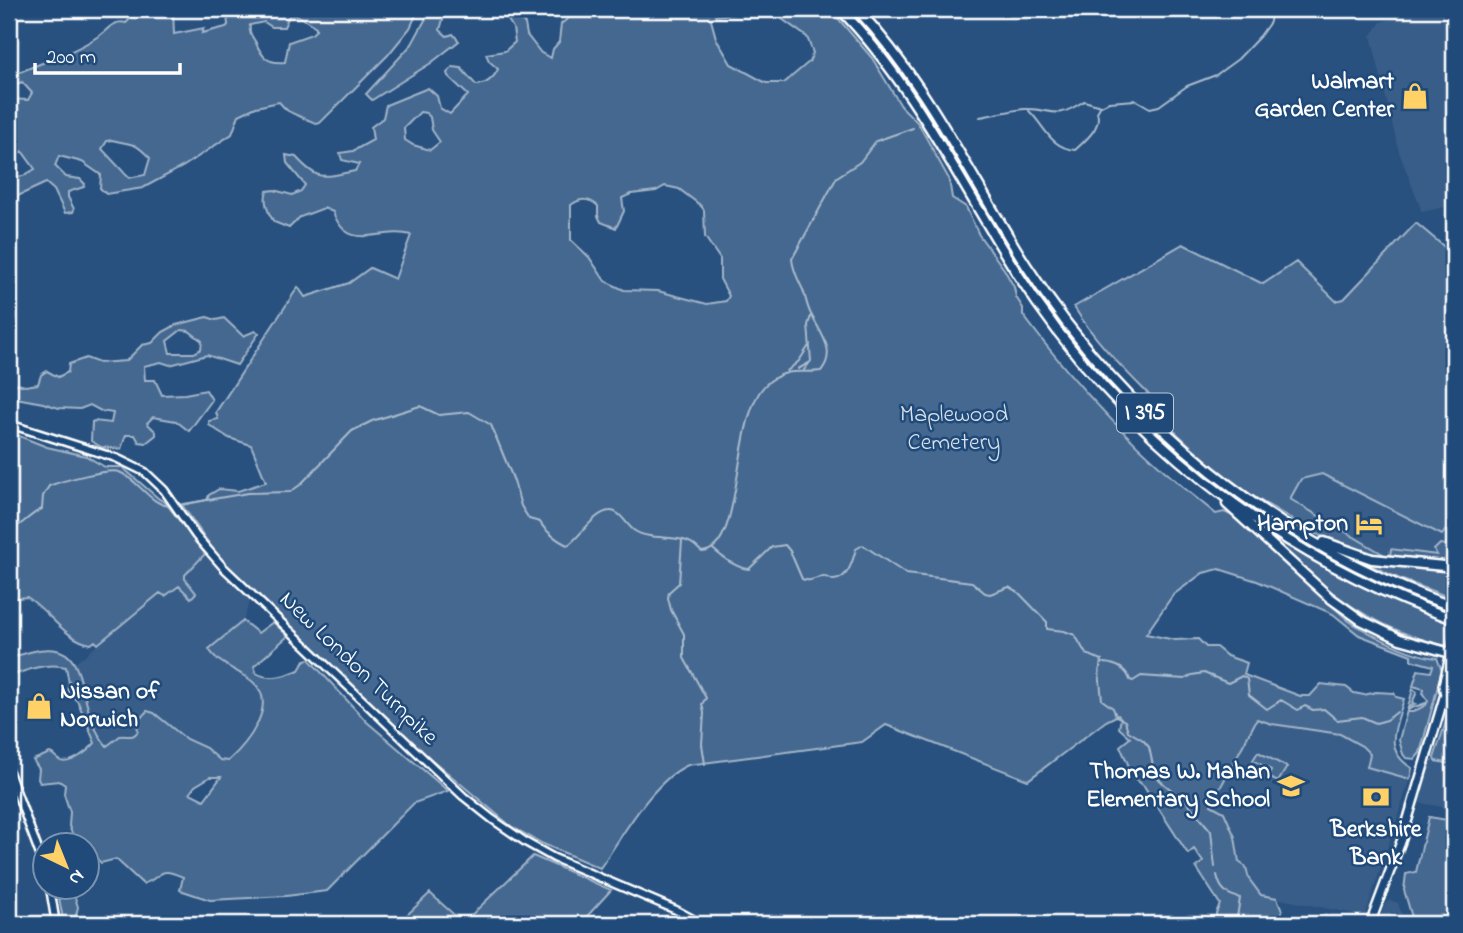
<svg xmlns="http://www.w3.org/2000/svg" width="1463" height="933" viewBox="0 0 1463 933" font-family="'Indie Flower',sans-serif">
  <rect width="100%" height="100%" fill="#28517f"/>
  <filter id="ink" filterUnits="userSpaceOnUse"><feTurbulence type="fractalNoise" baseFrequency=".0143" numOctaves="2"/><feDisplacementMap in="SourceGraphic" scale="14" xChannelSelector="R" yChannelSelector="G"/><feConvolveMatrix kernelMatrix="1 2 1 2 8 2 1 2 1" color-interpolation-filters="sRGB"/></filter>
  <g filter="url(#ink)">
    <path fill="#375d88" d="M1422 9H1454V205L1422 212 1399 152 1371 36 1381 22Z
      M1322 474 1441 534 1454 519V563L1388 557 1290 499 1301 479Z
      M206 555 251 599 243 621 230 632 214 656 253 682 261 691 263 708 258 722 240 749 228 761 220 760 206 748 186 739 154 713 138 728 136 734 107 746 89 715 87 701 74 664 162 592 179 586 188 596 191 587 185 580V575Z
      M1274 687 1356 709 1380 720 1367 767 1410 779 1365 916 1280 899 1253 911 1208 811Z
      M1426 759 1454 764V809L1414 802Z
      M1390 900 1398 903 1405 924H1377L1386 903Z"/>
    <path fill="#446890" stroke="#a2b4c8" stroke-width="2" fill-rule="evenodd" d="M140 9H173L174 34 204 28 202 33 226 27 228 25 227 13C241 10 258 19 271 9H419L410 28 388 55 320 123 317 124C308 119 297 116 288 111 285 109 282 105 279 102L256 107 239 115 232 134 184 166 143 188 106 194 100 188 101 175 82 162 59 156 55 166 66 177 80 179 85 184 84 187 68 192V197L74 209 73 212 65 213 54 190 46 183 9 200V178L23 176 35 169 22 151 9 161V143L15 137 9 127V99L28 100 32 93 22 82 9 87V68L20 72C46 61 73 53 97 37 107 31 114 19 126 23ZM297 15 316 27V30L312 34 289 42 285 62C267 64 262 57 255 41 251 35 249 33 250 25L264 22 272 27H284L289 16ZM112 140C134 146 132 140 150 158L145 175 129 178 102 149 107 141Z
      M431 9H443V19L440 30 447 36 453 34 459 41 431 63 372 100 366 94 412 44Z
      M580 9H744L733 14 715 16 711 20 716 38 731 64 766 83H784L809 62 813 53 807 37 768 9H830L872 58 901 106 918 123 949 179 952 198 966 207 979 235 1004 269 1014 287 1016 297 1023 308V315C1079 391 1142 456 1216 514L1224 512 1231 515 1349 621C1375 637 1408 655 1437 658L1442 671 1420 753 1415 759 1406 758 1403 754 1399 740 1413 689 1417 692 1412 703 1415 704 1409 707 1408 712H1413L1426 705 1428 701 1423 694 1424 689 1413 686 1418 670 1431 672 1433 666 1411 660V655L1359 635 1333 614 1257 581 1219 569 1203 573 1173 595 1146 634 1175 640 1198 639 1206 647H1216L1227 656 1247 663 1244 674 1247 676 1300 696H1310L1321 684 1346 687 1354 693 1364 695 1376 692 1394 693 1396 697 1404 699C1396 727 1382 750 1412 768L1410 779 1367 767 1370 754 1362 746 1340 734 1272 724 1257 719 1211 805 1224 812 1235 837 1239 862 1246 867 1249 879 1261 895 1277 898 1282 910V922L1286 924H1217L1216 913 1220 904 1196 867 1203 862 1194 849 1188 854 1144 786 1129 774 1128 764 1120 746 1130 738 1119 728 1121 718 1118 715 1106 721 1028 780 886 725 862 742 688 765C652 781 622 837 600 868L541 843 512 827 406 738 222 562 182 505 207 500 209 495 219 489 238 491 266 482 251 445 229 438 209 425V421L218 419 216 412 298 287 305 297 349 283 370 268 395 279 411 235C381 226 349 255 333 212L324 208 300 217 289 228 274 222C268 214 263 200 267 191L274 190 292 195 301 191 305 185 287 163 286 155 296 157C319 182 322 177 355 171L359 164 342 160 340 153 353 151 373 140 371 127 383 118 386 105 428 88 437 96 440 108 450 114 468 95 448 76 447 73 453 67 461 68 476 85C486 85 494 78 498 69L489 61 486 54 505 51 515 42 513 28 507 18 508 13 512 12 525 24 527 35 541 53 551 58 553 49 559 42 561 24ZM420 112 426 113 430 117 432 130 440 142 430 150 413 145 405 140 404 128ZM665 186 679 189 700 205 704 210 705 237 720 259V279L729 296 726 301 707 304 658 291 624 290 605 281 589 257 571 240V205C581 198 589 198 598 206V216L601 222 616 228 624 211 622 198 631 194 656 191Z
      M1416 223 1454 255V519L1442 535 1322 474 1301 479 1290 499 1388 557 1361 553 1343 547 1319 535 1256 498 1219 472 1150 409 1156 402C1127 372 1096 343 1074 307L1183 244 1263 284 1296 262 1336 301 1344 299Z
      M207 317 216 320 224 318 243 336 255 331 259 333 237 365 207 355 170 365 161 362 144 366 145 380H155L162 395 185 394 206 390 212 400 189 431 176 421 153 417 147 423 156 432V435L146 443 139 442 135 435H126L121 449 101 447 91 441 92 422 94 421 111 423 113 413 101 411 90 405 80 409 59 408 43 403 16 398 9 399V388L14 383 25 386 38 384 41 375 47 371 58 377 68 372 69 364 86 358 99 363 126 361 142 345 152 343 163 332 176 325ZM181 330 189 331 202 341 201 349 194 353H170L167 341Z
      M9 432 47 447 86 456 105 467H122L159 499 165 502 205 554 185 575V579L196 593 191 598 179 586 165 596 160 593 98 644 95 641 91 644C65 640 49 611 27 597L9 599Z
      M1268 535 1359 585 1452 624 1447 646C1388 633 1343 605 1299 565 1289 556 1275 545 1268 535Z
      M1454 539V563L1390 557 1391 549 1437 555 1434 550 1440 544 1446 545Z
      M1360 559 1454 570V599L1400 579 1359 560Z
      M243 621 258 633 273 622 288 636 254 666 256 673C270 681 285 676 299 670L305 660 309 659 367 722 448 791 414 803 327 891 286 896 210 900 180 890 183 877C156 865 165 877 143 884L116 859 101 863 95 857 88 858V846L53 845 70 844 74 838 69 826 70 812 64 794 65 785 59 781 40 783 38 779 39 769 33 760 50 753C54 754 56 758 59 760 69 767 89 750 95 743L78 702 67 691 69 683 66 667C47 662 26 670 9 677V659C102 621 67 701 107 746L120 736C128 735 133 739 138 731L137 722 147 711 154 713 186 739 206 748 220 760 228 761C247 744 279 704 253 682 239 670 218 665 209 649ZM210 777H221L204 800 190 793 195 786Z
      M1454 698V716L1447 734 1450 740 1454 738V764L1435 761 1434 758Z
      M1258 752 1287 767 1278 782 1268 777 1271 770 1253 760Z
      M1429 817 1454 821V924H1414L1404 890 1406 874 1416 872Z
      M533 856 611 890 580 924H393L407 915 430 893 463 923Z
      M57 888H72L78 907 74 924H64Z"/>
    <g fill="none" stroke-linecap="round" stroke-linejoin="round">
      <path stroke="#aabbcd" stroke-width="2" d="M1029 111C1045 126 1050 148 1075 150 1086 140 1102 127 1097 112L1100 107
        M980 117C995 115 1010 110 1025 109 1054 108 1053 122 1084 101L1101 106 1109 102 1136 100 1150 108 1159 106 1187 86 1216 75 1238 59 1260 36 1270 22 1271 9
        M798 369 809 363
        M804 370 811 361 808 325 811 316
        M787 371 799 361 810 344
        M178 505 248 493 290 492 300 485 352 431 372 421 420 406 439 415 469 412 491 425 514 481 521 506 529 519 540 522C544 530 559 542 568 545 581 536 594 512 610 511 620 510 627 526 635 531 650 541 681 534 694 545 697 547 699 550 702 552 747 549 729 409 770 381 790 367 800 374 821 371 837 352 821 334 812 316 807 308 806 298 803 290 798 279 793 271 792 259L837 177 860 162 876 141 913 128
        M9 531C23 525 30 514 42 509L43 496 49 486C61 481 109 468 119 472 139 479 150 507 173 506
        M682 541 679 583 669 592 668 598 671 610 684 634V658L706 698 702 704 704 713 702 744 705 764
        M713 549C723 558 736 568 749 569L772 547 785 545 790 551 802 579C811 583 814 577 823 577 827 576 831 580 834 580 849 579 853 559 856 549L863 545 906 574 972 582 985 593 990 594 1009 587 1019 593 1047 622V629L1064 631 1075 635 1086 654 1102 660 1099 671 1102 700 1113 708 1116 716 1125 721 1128 731 1143 740 1149 747 1155 775 1164 784 1187 802 1211 831 1215 867
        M1104 663C1116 664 1126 668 1130 680L1133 681 1141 676 1185 679 1192 675 1204 673 1228 683 1242 676 1247 679 1249 695 1267 709 1281 700 1298 710 1305 706 1313 710 1324 709 1337 720 1362 717 1376 723 1387 720 1397 712
        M1409 709 1426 703
        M1217 875C1220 889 1226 895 1240 898L1236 924"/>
      <defs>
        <path id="secondary" d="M9 424 116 458 145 472 164 490 196 536 223 567 463 796 492 819 527 843 554 858 676 910 702 924
          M9 772 46 871
          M50 888 56 924"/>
        <path id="primary" d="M1445 694 1443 685 1454 641
          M1370 924 1402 839 1445 694 1454 681"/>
        <path id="motorway" d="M840 9C915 86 960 183 1017 273 1119 433 1275 557 1454 619
          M857 9C928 85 971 178 1026 265 1126 421 1278 546 1454 607
          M1227 504 1329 597 1361 620 1400 639 1454 654
          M1324 542 1372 559 1454 567"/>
      </defs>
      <use href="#secondary" stroke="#fff" stroke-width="11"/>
      <use href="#primary" stroke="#fff" stroke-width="12"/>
      <use href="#motorway" stroke="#fff" stroke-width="13"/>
      <use href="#secondary" stroke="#1f4a7a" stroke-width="6"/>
      <use href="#primary" stroke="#1f4a7a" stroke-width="7"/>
      <use href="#motorway" stroke="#1f4a7a" stroke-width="8"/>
    </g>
  </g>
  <defs>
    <symbol id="shop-bare" viewBox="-9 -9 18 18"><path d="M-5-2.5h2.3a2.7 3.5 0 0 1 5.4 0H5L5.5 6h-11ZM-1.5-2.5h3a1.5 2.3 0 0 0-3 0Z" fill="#ffd166" stroke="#1f4a7a" stroke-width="2.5" paint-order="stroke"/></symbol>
    <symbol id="hotel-bare" viewBox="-9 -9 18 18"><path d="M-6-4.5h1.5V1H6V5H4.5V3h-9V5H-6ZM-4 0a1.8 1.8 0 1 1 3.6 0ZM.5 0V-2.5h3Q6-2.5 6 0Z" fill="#ffd166" stroke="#1f4a7a" stroke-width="2.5" paint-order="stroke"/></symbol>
    <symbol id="school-bare" viewBox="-9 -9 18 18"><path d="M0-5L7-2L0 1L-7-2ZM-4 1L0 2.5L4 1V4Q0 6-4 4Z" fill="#ffd166" stroke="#1f4a7a" stroke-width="2.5" paint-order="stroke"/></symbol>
    <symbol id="bank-bare" viewBox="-9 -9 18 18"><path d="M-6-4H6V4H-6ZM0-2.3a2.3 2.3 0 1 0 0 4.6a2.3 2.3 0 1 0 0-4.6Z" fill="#ffd166" stroke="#1f4a7a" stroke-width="2.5" paint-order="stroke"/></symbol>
  </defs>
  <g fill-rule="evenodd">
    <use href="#shop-bare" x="1396" y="77" width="38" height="38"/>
    <use href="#hotel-bare" x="1350" y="505" width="38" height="38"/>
    <use href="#shop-bare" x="20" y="687" width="38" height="38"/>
    <use href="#school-bare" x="1272" y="767" width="38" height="38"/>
    <use href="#bank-bare" x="1357" y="778" width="38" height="38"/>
  </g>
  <g text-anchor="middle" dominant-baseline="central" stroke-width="5" stroke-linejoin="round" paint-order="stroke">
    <rect fill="#1f4a7a" stroke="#bcc9d7" stroke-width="2" x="1117" y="393.5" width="56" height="39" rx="5"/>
    <g font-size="23" font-weight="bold" fill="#fff">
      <text x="1145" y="413">I 395</text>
    </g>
    <g font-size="24" font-weight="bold" fill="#fff" stroke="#1f4a7a" text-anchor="end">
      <text x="1394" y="82">Walmart<tspan x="1394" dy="28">Garden Center</tspan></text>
      <text x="1348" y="524">Hampton</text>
      <text x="60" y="692" text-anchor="start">Nissan of<tspan x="60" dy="28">Norwich</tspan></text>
      <text x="1270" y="772">Thomas W. Mahan<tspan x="1270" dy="28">Elementary School</tspan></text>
      <text x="1376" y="830" text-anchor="middle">Berkshire<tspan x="1376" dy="28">Bank</tspan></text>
    </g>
    <g font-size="24" fill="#dae1e9" stroke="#1f4a7a">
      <text x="954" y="415">Maplewood<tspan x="954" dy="28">Cemetery</tspan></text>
    </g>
    <g font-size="24" fill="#fff" stroke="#1f4a7a">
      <text transform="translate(358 669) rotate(44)">New London Turnpike</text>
    </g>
  </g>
  <rect width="1463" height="933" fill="none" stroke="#1f4a7a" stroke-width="35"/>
  <rect x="18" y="18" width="1428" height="898" fill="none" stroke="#fff" stroke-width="2.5" filter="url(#ink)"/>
  <g transform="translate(66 866) rotate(137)"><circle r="33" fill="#1f4a7a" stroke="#7992af" stroke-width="2"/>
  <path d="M0-5L12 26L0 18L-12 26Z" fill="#ffd166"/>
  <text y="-10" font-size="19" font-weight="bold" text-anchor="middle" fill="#ffffff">N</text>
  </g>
  <path d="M35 63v10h145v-10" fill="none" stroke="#ffffff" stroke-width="3.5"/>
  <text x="46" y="63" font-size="21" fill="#ffffff" stroke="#1f4a7a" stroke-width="5" paint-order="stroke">200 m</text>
</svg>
